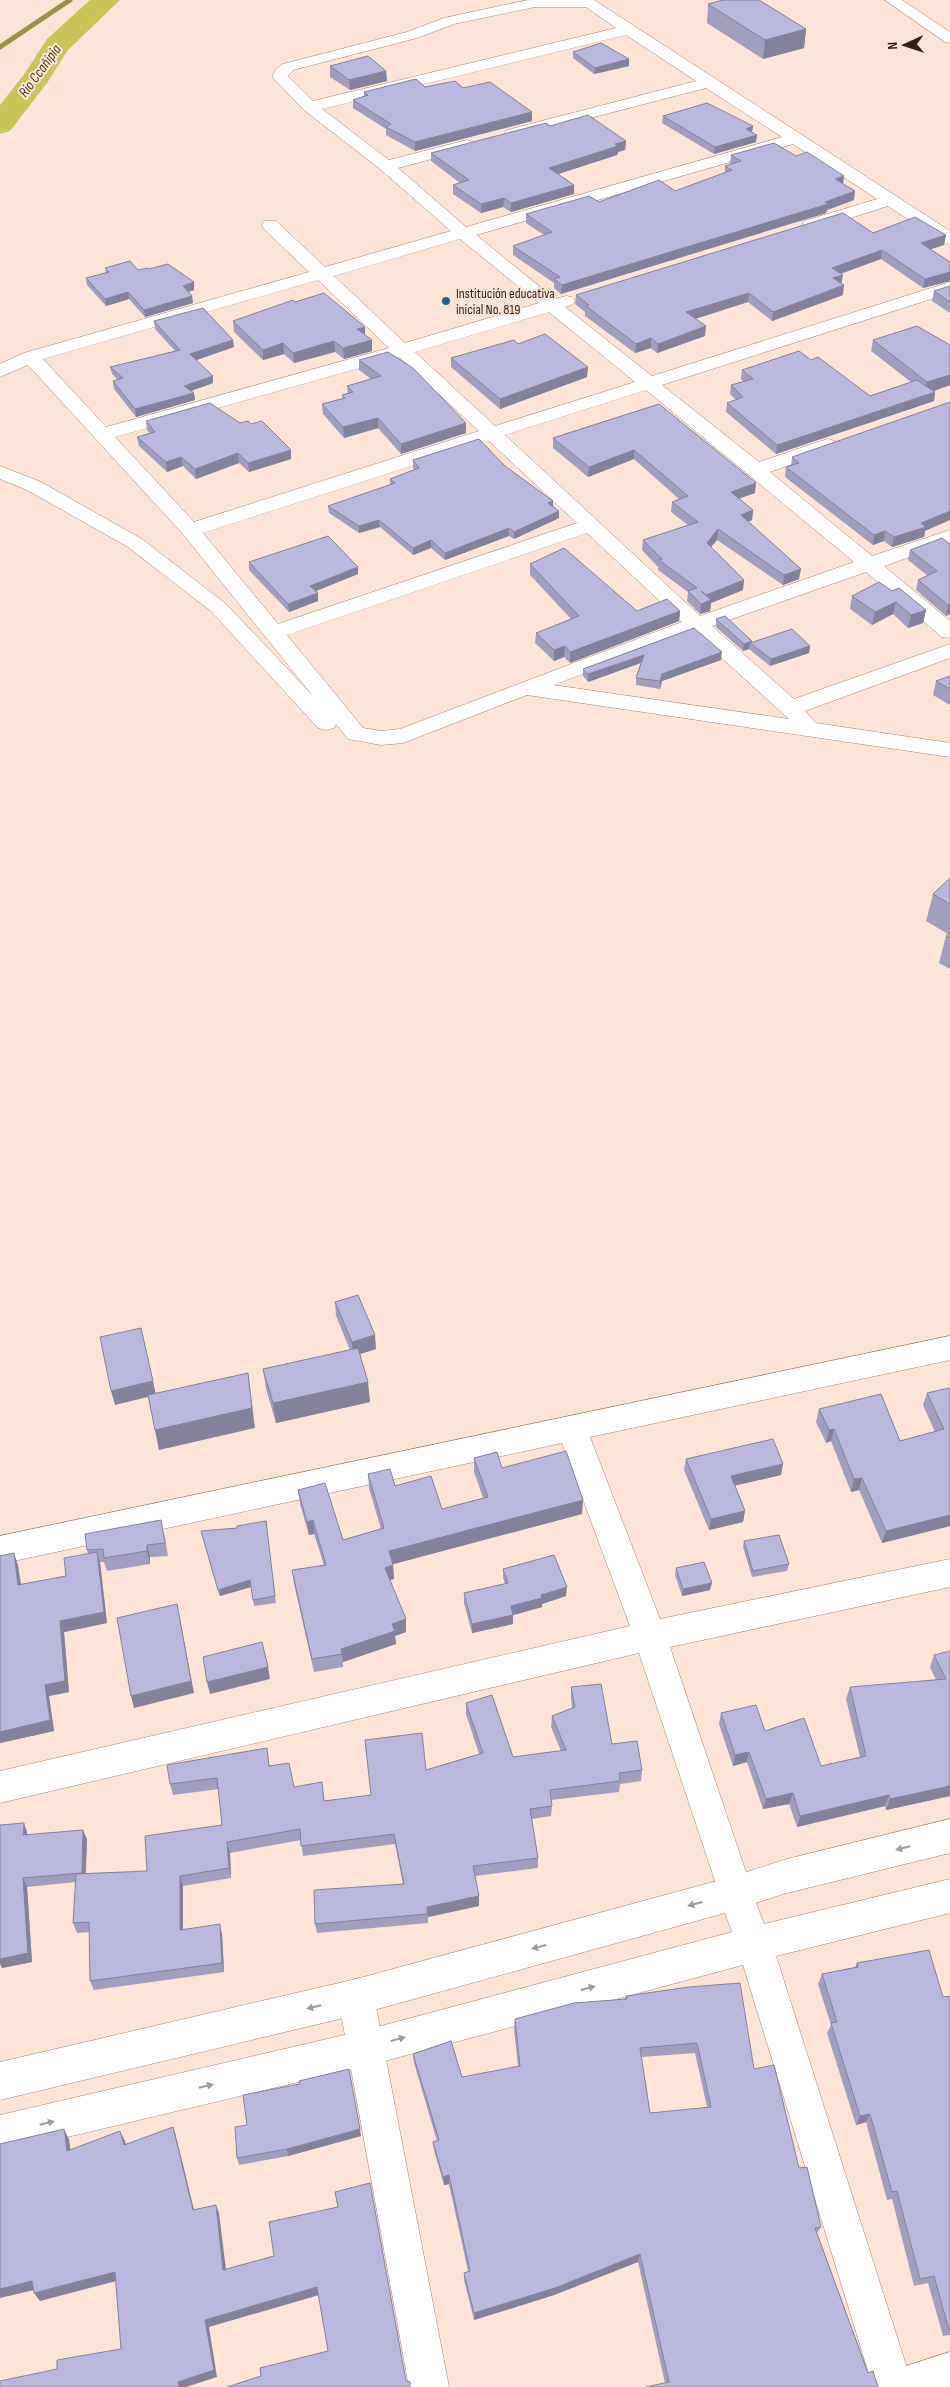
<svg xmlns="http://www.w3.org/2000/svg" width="950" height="2387" viewBox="0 0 950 2387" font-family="'Sofia Sans Condensed',sans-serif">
  <rect width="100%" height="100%" fill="#fee4d7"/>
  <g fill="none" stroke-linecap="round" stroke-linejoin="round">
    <path stroke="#999545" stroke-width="5" d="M0 47 70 0"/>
    <path fill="#c7c759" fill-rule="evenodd" d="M90 0H120L68 50 47 83 10 131 0 134V105L25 73 47 39Z"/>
    <defs>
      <path id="minor" d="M528 0H594L950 231V244L944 243 888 206 816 229H804L802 225 804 221 877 199 793 144 476 235 555 299 566 296 572 297 575 301 572 305 565 307 652 376 950 282V293L662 385 759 462 821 441 828 439 835 441 838 445 835 449 770 472 872 556 950 530V543L884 566 950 621V638L942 637 866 572 712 626 794 699 950 644V658L805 711 816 723 950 743V757L527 695 403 743 381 745 348 739 336 724 334 728 326 730 318 728 212 612 128 547 27 490 0 479V466L41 482 142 539 226 604 313 696 183 534 28 365 0 377V364L24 353 309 272 264 229 262 225 264 221H276L325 267 451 231 380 169 304 110 275 80 272 77 276 69 283 64 407 32 444 18ZM535 7H586L616 28 313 101 288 76 293 70 417 38 454 24ZM626 35 696 81 507 130 505 133 507 136 513 138 706 88 782 137 466 227 398 168 473 148 475 145 473 142 467 140 389 160 322 109ZM460 239 539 303 405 343 334 276ZM318 280 389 348 106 427 43 359ZM549 312 635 382 495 426 415 352ZM399 357 479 431 194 522 115 437ZM646 390 854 562 700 616 505 435ZM489 441 577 523 278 624 203 533ZM587 533 682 622 400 729 381 731 363 728 287 635ZM694 633 789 719 553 685Z
        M885 0H902L950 32V43L945 42Z
        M950 1336V1360L590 1437 660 1619 950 1559V1587L670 1647 753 1893 747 1905 735 1910 723 1905 639 1653 0 1803V1771L630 1626 562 1443 0 1564V1536Z
        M356 1979 369 1984 374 1997 449 2387H409L338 1997 343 1984Z
        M950 2352V2387H878L884 2373Z"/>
      <path id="major" d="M950 1819V1853L783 1894 756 1903 764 1924 950 1879V1913L776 1956 913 2387H873L743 1965 366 2066 0 2153V2115L366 2030 732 1932 725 1913 356 2015 0 2100V2062L356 1979 735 1876 783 1860Z"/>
    </defs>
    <use href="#minor" stroke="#a9836e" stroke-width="1"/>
    <use href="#major" stroke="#a9836e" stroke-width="1"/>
    <use href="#minor" fill="#fff" fill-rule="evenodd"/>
    <use href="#major" fill="#fff" fill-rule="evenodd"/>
  </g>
  <path fill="#a19ec0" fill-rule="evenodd" d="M708 4 806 29 804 48 763 59 707 23Z
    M573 52 629 59V66L594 74 573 58Z
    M330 66 386 71 387 81 350 90 330 77Z
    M425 87 463 88 532 121 415 151 386 135V129L353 108V100L364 96V92Z
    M663 116 753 126 752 132 756 142 714 154 662 123Z
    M550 126 626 141 625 150 618 152 617 155 558 174 574 185V194L511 212 503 207 481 213 453 194V185L460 183 431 161V153Z
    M731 155 843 184 854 200 827 210 826 213 561 294 554 288V283L513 255V246L544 235 526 223V214L675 191 725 173V166L731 165 730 164Z
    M873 233 946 235 944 245 930 249 950 262V281L923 288 881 259 841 274 843 295 772 321 748 302 695 319 705 336 657 353 651 348 635 353 585 316V312L575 304 576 295Z
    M105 268 138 270 149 269 194 282V290L188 292 192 296 193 303 145 317 129 299 106 306 87 285 86 278 106 273Z
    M950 286V313L932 301 934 291Z
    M295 302 365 335 372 340V351L344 359 335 352 294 363 284 354 263 360 234 332 233 321Z
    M154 321 234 347 196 360 213 383 191 391 194 393 195 400 136 417 114 389 113 381 118 380 112 374 110 367 175 351 155 329Z
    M873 340 950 345V385L934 391 935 392 934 401 776 454 726 412 727 403 736 400 730 394 731 385 744 382 741 379 742 370 811 360 870 396 911 382 871 351Z
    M518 344 587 377 500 409 451 367V358Z
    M359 360 466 423V433L401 454 378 428 344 438 323 414 322 404 343 398 342 395 348 394 347 386 371 379 359 370Z
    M659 404 755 493 739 498 753 510 752 520 748 522 799 579 783 585 717 540 711 547 743 590 711 603 710 611 700 614 687 601 688 592 658 570V567L642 550 643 540 688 525 671 512 672 502 679 499 634 459 588 477 553 448V438Z
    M146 421 251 424 291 450V459L249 472 239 463 196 479 183 466 167 472 139 446 137 437 150 433 147 430Z
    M792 457 925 531 924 537 892 547 884 541 873 545 785 477 786 467 791 466Z
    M413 460 505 466 559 511V518L514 539 509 536 445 560 431 548 413 555 380 527 359 533 329 513 328 506 390 485V479L414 470 413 468Z
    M950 544V614L946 616 916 590 918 580 928 576 908 560 910 550Z
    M249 562 358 567V574L316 591 318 593V601L289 612 249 570Z
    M530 564 637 611H680L679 621 570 663 564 657 554 661 535 643 536 633 571 619 530 575Z
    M892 591 926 610 923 623 908 628 893 614 872 625 850 609 852 596Z
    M716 619 752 642 810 646 809 653 770 666 749 649 743 651 716 627Z
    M694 628 721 660 662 681 660 689 636 685V678L641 663 588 682 583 676V669Z
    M950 676V705L933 695 936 681Z
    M950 878V969L939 963 946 936 948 934 926 921 933 894Z
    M335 1302 376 1349 360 1354 370 1402 276 1423 266 1389 263 1369 350 1350 336 1316Z
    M950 1391V1526L882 1543 859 1490 851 1492 831 1441 826 1443 816 1422 819 1409 900 1441 935 1432 923 1405 927 1393Z
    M474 1458 502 1468 582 1514 393 1564 394 1579 390 1580 406 1632 395 1636 396 1644 343 1662V1667L314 1672 294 1584 292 1570 324 1565 314 1534 309 1535 300 1504 298 1490 343 1540 381 1529 369 1488 368 1474 395 1486 442 1509 483 1498 474 1472Z
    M686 1459 783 1464 781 1475 735 1485 745 1511 743 1522 709 1530 684 1470Z
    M266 1521 276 1603 254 1606 251 1587 220 1596 201 1531 237 1528Z
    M164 1533 168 1556 150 1557V1564L107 1571 104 1562H100L107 1623 64 1632 69 1692 49 1696 54 1731 0 1743V1556L18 1565 21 1584 66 1576 88 1553 87 1550Z
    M744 1541 789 1564 787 1571 752 1577 743 1547Z
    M676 1568 710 1590 682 1596 675 1575Z
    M503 1569 566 1596 542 1604V1607L513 1615V1624L472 1633 464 1603V1593L505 1584 503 1578Z
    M950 1651V1796L886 1810 885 1806 797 1827 789 1804 763 1809 747 1762 733 1766 719 1724 721 1713 765 1731 821 1766 860 1757 846 1699 850 1687 936 1680 930 1667 934 1655Z
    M571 1687 612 1744 642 1770 641 1781 620 1784 619 1792 551 1800 552 1806 551 1816 532 1819 538 1858V1868L475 1876 479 1896V1906L428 1917V1923L317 1933 315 1924 403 1884 395 1844 303 1856 301 1840 230 1853 231 1878 183 1886V1929L222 1934 224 1972 94 1990 90 1981V1932L77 1933 73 1923 76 1882 27 1887 32 1962 2 1968 27 1832V1835L87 1839 86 1874 147 1871 222 1825 219 1789 173 1795 170 1784 270 1765 294 1787 324 1801 371 1795 426 1770 479 1754 466 1714V1703L513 1757 561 1751 551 1727 552 1716 572 1708 571 1698Z
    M857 1963 943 1997 950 1996V2335L943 2336 928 2283 914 2286 892 2199 887 2200 866 2122 856 2125 827 2033 831 2025 818 1984 822 1974 855 1967Z
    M626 1996 754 2069 799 2168 821 2227 817 2233 868 2373 878 2387 665 2383 638 2262 554 2295 474 2320 464 2280V2273L468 2271 449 2184 444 2185 434 2150 433 2142 437 2141 414 2063 413 2054 462 2077 518 2067 514 2028 515 2019 625 1999ZM695 2053 707 2107 650 2113 641 2057Z
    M361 2136 288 2156 239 2165 237 2158Z"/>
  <path fill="#83819c" d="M806 29 804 48 763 59 765 40Z
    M629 59V66L594 74 595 68Z
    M386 71 387 81 350 90 349 80Z
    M532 112V121L415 151V142Z
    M753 126 752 132 746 129Z
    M757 135 756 142 714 154 715 147Z
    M626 141 625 150 618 152 617 155 549 177V168Z
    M844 176 843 185 835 179Z
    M574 185V194L511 212V203Z
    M855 191 854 200 827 210 826 213 561 294 562 285 825 202Z
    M504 198 503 207 481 213V204Z
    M946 235 944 245 919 253 921 243Z
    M882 250 881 259 830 277 832 268Z
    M950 272V281L923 288 925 279Z
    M843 275 841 285 833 278Z
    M194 282V290L184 293 183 286Z
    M844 285 843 295 772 321 773 312Z
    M128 292 129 299 106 306 105 299Z
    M749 293 748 302 685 322 686 312Z
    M192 296 193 303 145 317 144 310Z
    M706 326 705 336 657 353 658 344Z
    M365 327V338L357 329Z
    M651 338V348L635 353 636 344Z
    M233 340 234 347 191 362 190 354Z
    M372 340V351L344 359 343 348Z
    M334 341 335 352 294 363 293 353Z
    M283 343 284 354 263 360V350Z
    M588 367 587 377 500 409V399Z
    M950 375V385L925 394 927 382Z
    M213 376V383L185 393 184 386Z
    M935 392 934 401 776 454 777 445Z
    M194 393 195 400 136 417 135 409Z
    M378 418V428L344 438 343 427Z
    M466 423V433L401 454V444Z
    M291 450V459L249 472 248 463Z
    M634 450V459L588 477 589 467Z
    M238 453 239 463 196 479 195 469Z
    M181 457 183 466 167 472 166 462Z
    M756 483 755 493 730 502 731 492Z
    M553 501V508L548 503Z
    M753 510 752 520 740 525 741 515Z
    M559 511V518L514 539V532Z
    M950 511V520L925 531 924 537 892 547 894 537 921 523Z
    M379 520 380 527 359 533V526Z
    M509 528V536L445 560V553Z
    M718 529 717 540 706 553 707 543Z
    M885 531 884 541 873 545 874 535Z
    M431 540V548L413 555V548Z
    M358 567V574L311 593 310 586Z
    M801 569 799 579 783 585 784 575Z
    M744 580 743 590 711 603 710 611 700 614 701 604 706 602V595Z
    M318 593V601L289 612 288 604Z
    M896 602 893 614 872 625 875 612Z
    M948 605H950V614L946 616Z
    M926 610 923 623 908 628 911 615Z
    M680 611 679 621 570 663V652Z
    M752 641 750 643 749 649 743 651 744 644Z
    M565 646 564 657 554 661V650Z
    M810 646 809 653 770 666 771 659Z
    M722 652 721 660 662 681 660 689V681L662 674Z
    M644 655 643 662 588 682V674Z
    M375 1335 376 1349 353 1356 352 1342Z
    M248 1373 255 1428 159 1450 155 1430Z
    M153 1381 156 1395 115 1405 111 1391Z
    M368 1382 370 1402 276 1423 273 1403Z
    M834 1429 831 1441 826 1443 829 1430Z
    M783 1464 781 1475 729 1487 731 1476Z
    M862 1478 859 1490 851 1492 854 1479Z
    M583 1500 582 1514 390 1565 389 1551Z
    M745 1511 743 1522 709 1530 711 1519Z
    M950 1515V1526L882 1543 886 1531Z
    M313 1520 314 1534 309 1535 307 1522Z
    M147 1545 150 1557V1564L147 1551Z
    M97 1552 100 1563 107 1623 64 1632 69 1692 49 1696 54 1731 0 1743V1732L45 1685 60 1621Z
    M14 1553 18 1565 22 1596 18 1585Z
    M393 1565 394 1579 386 1581 385 1568Z
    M250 1580 251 1587 220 1596 218 1590Z
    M712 1583 710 1590 682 1596 683 1589Z
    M567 1587 566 1596 542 1604V1607L510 1616 511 1606 541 1595Z
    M177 1604 194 1693 134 1708 131 1696Z
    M513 1615V1624L472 1633V1624Z
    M406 1619V1632L395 1636 396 1644 343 1662 341 1649 392 1624Z
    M268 1667 270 1679 210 1694 207 1682Z
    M749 1752 747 1762 733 1766 735 1755Z
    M950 1786V1796L886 1810 890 1799Z
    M793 1793 789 1804 763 1809 766 1799Z
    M889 1795 885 1806 797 1827 800 1816Z
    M24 1823 27 1832V1844L23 1835Z
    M83 1830 87 1839 85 1881 82 1873Z
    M227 1842 230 1853 231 1878 229 1868Z
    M180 1876 183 1886V1939L180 1930Z
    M23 1878 27 1887 32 1962 2 1968 0 1964V1959Z
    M479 1896V1906L428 1917 427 1907Z
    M220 1924 222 1934 224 1972 222 1963Z
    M870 2114 866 2122 856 2125 860 2116Z
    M173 2127 176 2136 196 2218 193 2210Z
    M64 2129 69 2139 72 2160 67 2151Z
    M360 2129 361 2136 288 2156 287 2149Z
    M120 2131 125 2141 128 2154 124 2145Z
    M449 2175V2184L444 2185 443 2177Z
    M216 2205 219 2213 227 2278 223 2270Z
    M640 2254 638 2262 554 2295 474 2320V2313Z
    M115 2272 120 2280 40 2301 34 2293Z
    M32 2281 38 2289 0 2298V2289Z
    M317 2287 319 2295 209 2327 217 2377 186 2387H179L178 2382 205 2320Z"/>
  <path fill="#bbb8df" stroke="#83819c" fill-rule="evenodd" d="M723 0H759L806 29 765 40 708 4Z
    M601 43 629 59 595 68 573 52Z
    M368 56 386 71 349 80 330 66Z
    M416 79 425 87 455 81 463 88 490 82 532 112 415 142 386 127 391 124 353 100 368 95 364 92Z
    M707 103 753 126 746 129 757 135 715 147 663 116Z
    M588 115 626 141 615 144 618 146 549 168 574 185 511 203 504 198 481 204 453 185 469 180 431 153 546 123 550 126Z
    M774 143 796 156 807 152 844 176 835 179 855 191 825 202 828 204 562 285 554 279 560 277 513 246 552 232 526 214 589 196 599 202 659 180 675 191 732 170 725 166 741 161 731 155Z
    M843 213 873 233 915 217 946 235 921 243 950 262V272L925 279 882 250 832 268 843 275 833 278 844 285 773 312 749 293 686 312 706 326 658 344 651 338 636 344 586 306 589 305 576 295Z
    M130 261 138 270 147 268 149 269 168 264 194 282 183 286 192 296 144 310 128 292 105 299 86 278 109 272 105 268Z
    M950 286V302L934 291Z
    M324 293 365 327 357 329 372 340 343 348 334 341 293 353 283 343 263 350 233 321 293 300 295 302Z
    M203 308 233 340 190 354 213 376 184 386 194 393 135 409 113 381 123 378 110 367 180 350 154 321Z
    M917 326 950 345V375L927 382 873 340Z
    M545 334 588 367 500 399 451 358 514 340 518 344Z
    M799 351 811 360 818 357 870 396 917 380 935 392 777 445 727 403 743 397 731 385 753 379 742 370Z
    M388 352 413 368 466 423 401 444 378 418 343 427 322 404 345 398 342 395 353 392 347 386 381 376 359 360Z
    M950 402V511L921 523 926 527 894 537 885 531 874 535 786 467 799 463 792 457Z
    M210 403 240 423 248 421 251 424 262 421 291 450 248 463 238 453 195 469 181 457 166 462 137 437 155 432 146 421Z
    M659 404 756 483 731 492 753 510 741 515 801 569 784 575 718 529 707 543 744 580 706 595 701 591 711 600 701 604 688 591 697 588 659 560 662 559 643 540 698 522 672 502 688 496 634 450 589 467 553 438Z
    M479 439 505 466 553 501 548 503 559 511 514 532 509 528 445 553 431 540 413 548 379 520 359 526 328 506 395 483 390 479 419 468 413 460Z
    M328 536 358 567 310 586 318 593 288 604 249 562Z
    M942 538 950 544V605H948L918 580 937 571 910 550Z
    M564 548 637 611 667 599 680 611 570 652 565 646 554 650 536 633 579 616 530 564Z
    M879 582 892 591 899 588 926 610 911 615 896 602 875 612 852 596Z
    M725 616 752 641 744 644 716 619Z
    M694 628 722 652 662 674 660 681 636 678 644 655 588 674 583 669Z
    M792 629 810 646 771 659 750 643Z
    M950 676V689L936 681Z
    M950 878V904L933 894Z
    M950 932V938L946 936Z
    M358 1295 375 1335 352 1342 335 1302Z
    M141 1328 153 1381 111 1391 100 1337Z
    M358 1348 368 1382 273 1403 263 1369Z
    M248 1373 252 1408 155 1430 148 1395Z
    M949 1388 950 1391V1515L886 1531 862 1478 854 1479 834 1429 829 1430 819 1409 881 1394 900 1441 944 1429 927 1393Z
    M773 1439 783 1464 731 1476 745 1511 711 1519 686 1459Z
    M566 1451 583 1500 389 1551 393 1565 385 1568 406 1619 392 1624 395 1631 341 1649 342 1654 312 1659 292 1570 326 1565 313 1520 307 1522 298 1490 325 1483 343 1540 384 1528 368 1474 390 1469 395 1486 431 1476 442 1509 488 1497 474 1458 497 1452 502 1468Z
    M161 1520 165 1543 147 1545V1551L104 1558 103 1549 87 1550 85 1534Z
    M266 1521 275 1596 253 1600 250 1580 218 1590 201 1531 237 1528V1526Z
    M779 1535 789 1564 753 1571 744 1541Z
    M97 1552 104 1612 60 1621 65 1681 45 1685 50 1720 0 1732V1556L14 1553 18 1585 66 1576 64 1558Z
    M554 1555 567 1587 541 1595 542 1598 511 1606 513 1615 472 1624 464 1593 508 1583 503 1569Z
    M704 1562 712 1583 683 1589 676 1568Z
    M177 1604 191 1681 131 1696 117 1618Z
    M262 1642 268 1667 207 1682 203 1657Z
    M950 1651V1786L890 1799 889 1795 800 1816 793 1793 766 1799 749 1752 735 1755 721 1713 756 1705 765 1731 804 1718 821 1766 866 1756 850 1687 946 1679 934 1655Z
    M601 1684 612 1744 637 1741 642 1770 619 1773 620 1781 550 1790 552 1806 530 1809 538 1858 473 1866 479 1896 427 1907V1914L315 1924 314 1890 404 1884 394 1834 301 1846 300 1829 227 1842 229 1868 180 1876V1930L220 1924 222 1963 90 1981 89 1922 73 1923 76 1874 147 1871 145 1836 222 1825 217 1778 170 1784 167 1765 267 1748 269 1766 289 1763 294 1787 322 1782 324 1801 371 1795 365 1740 422 1733 426 1770 483 1753 466 1703 492 1695 513 1757 566 1750 552 1716 575 1707 571 1687Z
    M24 1823 23 1835 83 1830 82 1873 23 1878 28 1953 0 1959V1825Z
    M929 1950 943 1997 950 1996V2330H949L934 2276 920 2279 897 2191 892 2192 870 2114 860 2116 831 2023 837 2022 822 1974 858 1967 857 1963Z
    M740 1983 754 2069 774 2065 799 2168 807 2167 821 2227 815 2228 868 2373 873 2371 878 2387H646L669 2382 640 2254 555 2288 474 2313 464 2273 470 2271 449 2175 443 2177 433 2142 439 2140 413 2054 451 2041 462 2077 520 2066 515 2019 574 2003 627 1999 626 1996 689 1987ZM697 2043 711 2107 650 2113 640 2048Z
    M349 2069 360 2129 287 2149 237 2158 235 2127 247 2125 243 2095 300 2084 299 2081Z
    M173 2127 193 2210 216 2205 223 2270 274 2256 269 2222 338 2207 335 2192 370 2183 406 2381 410 2382V2387H227L261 2376 260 2368 328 2351 317 2287 205 2320 214 2370 178 2382 179 2387H0V2381L57 2369V2360L121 2349 115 2272 34 2293 32 2281 0 2289V2144L64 2129 67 2151 120 2131 124 2145Z"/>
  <defs><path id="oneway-solid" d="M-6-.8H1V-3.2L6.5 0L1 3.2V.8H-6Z" transform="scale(1.25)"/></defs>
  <g fill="#a19a97">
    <use href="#oneway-solid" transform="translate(903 1848) rotate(166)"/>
    <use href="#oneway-solid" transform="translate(695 1904) rotate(165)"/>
    <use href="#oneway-solid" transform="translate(539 1947) rotate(165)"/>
    <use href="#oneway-solid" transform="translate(588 1988) rotate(-15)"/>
    <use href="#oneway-solid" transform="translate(314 2007) rotate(167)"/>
    <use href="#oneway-solid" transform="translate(398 2039) rotate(-15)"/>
    <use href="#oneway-solid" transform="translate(206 2086) rotate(-13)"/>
    <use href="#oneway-solid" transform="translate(47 2123) rotate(-13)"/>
  </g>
  <circle fill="#28627b" stroke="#fee4d7" stroke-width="2" cx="446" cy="301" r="5"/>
  <g text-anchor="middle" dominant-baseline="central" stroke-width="4" stroke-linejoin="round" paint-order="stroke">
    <g font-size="14" fill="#2f1f17" stroke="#fee4d7" text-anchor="start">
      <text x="456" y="293">Institución educativa<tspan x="456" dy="16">inicial No. 819</tspan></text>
    </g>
    <g font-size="15" font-style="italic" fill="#444416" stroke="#fee4d7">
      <text transform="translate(40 71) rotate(-54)">Rio Ccañipia</text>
    </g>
  </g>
  <g transform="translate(905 45) rotate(267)" stroke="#fee4d7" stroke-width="4" paint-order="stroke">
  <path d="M0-4L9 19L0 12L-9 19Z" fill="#2f1f17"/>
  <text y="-8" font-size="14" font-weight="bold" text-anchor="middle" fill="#2f1f17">N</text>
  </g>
</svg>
